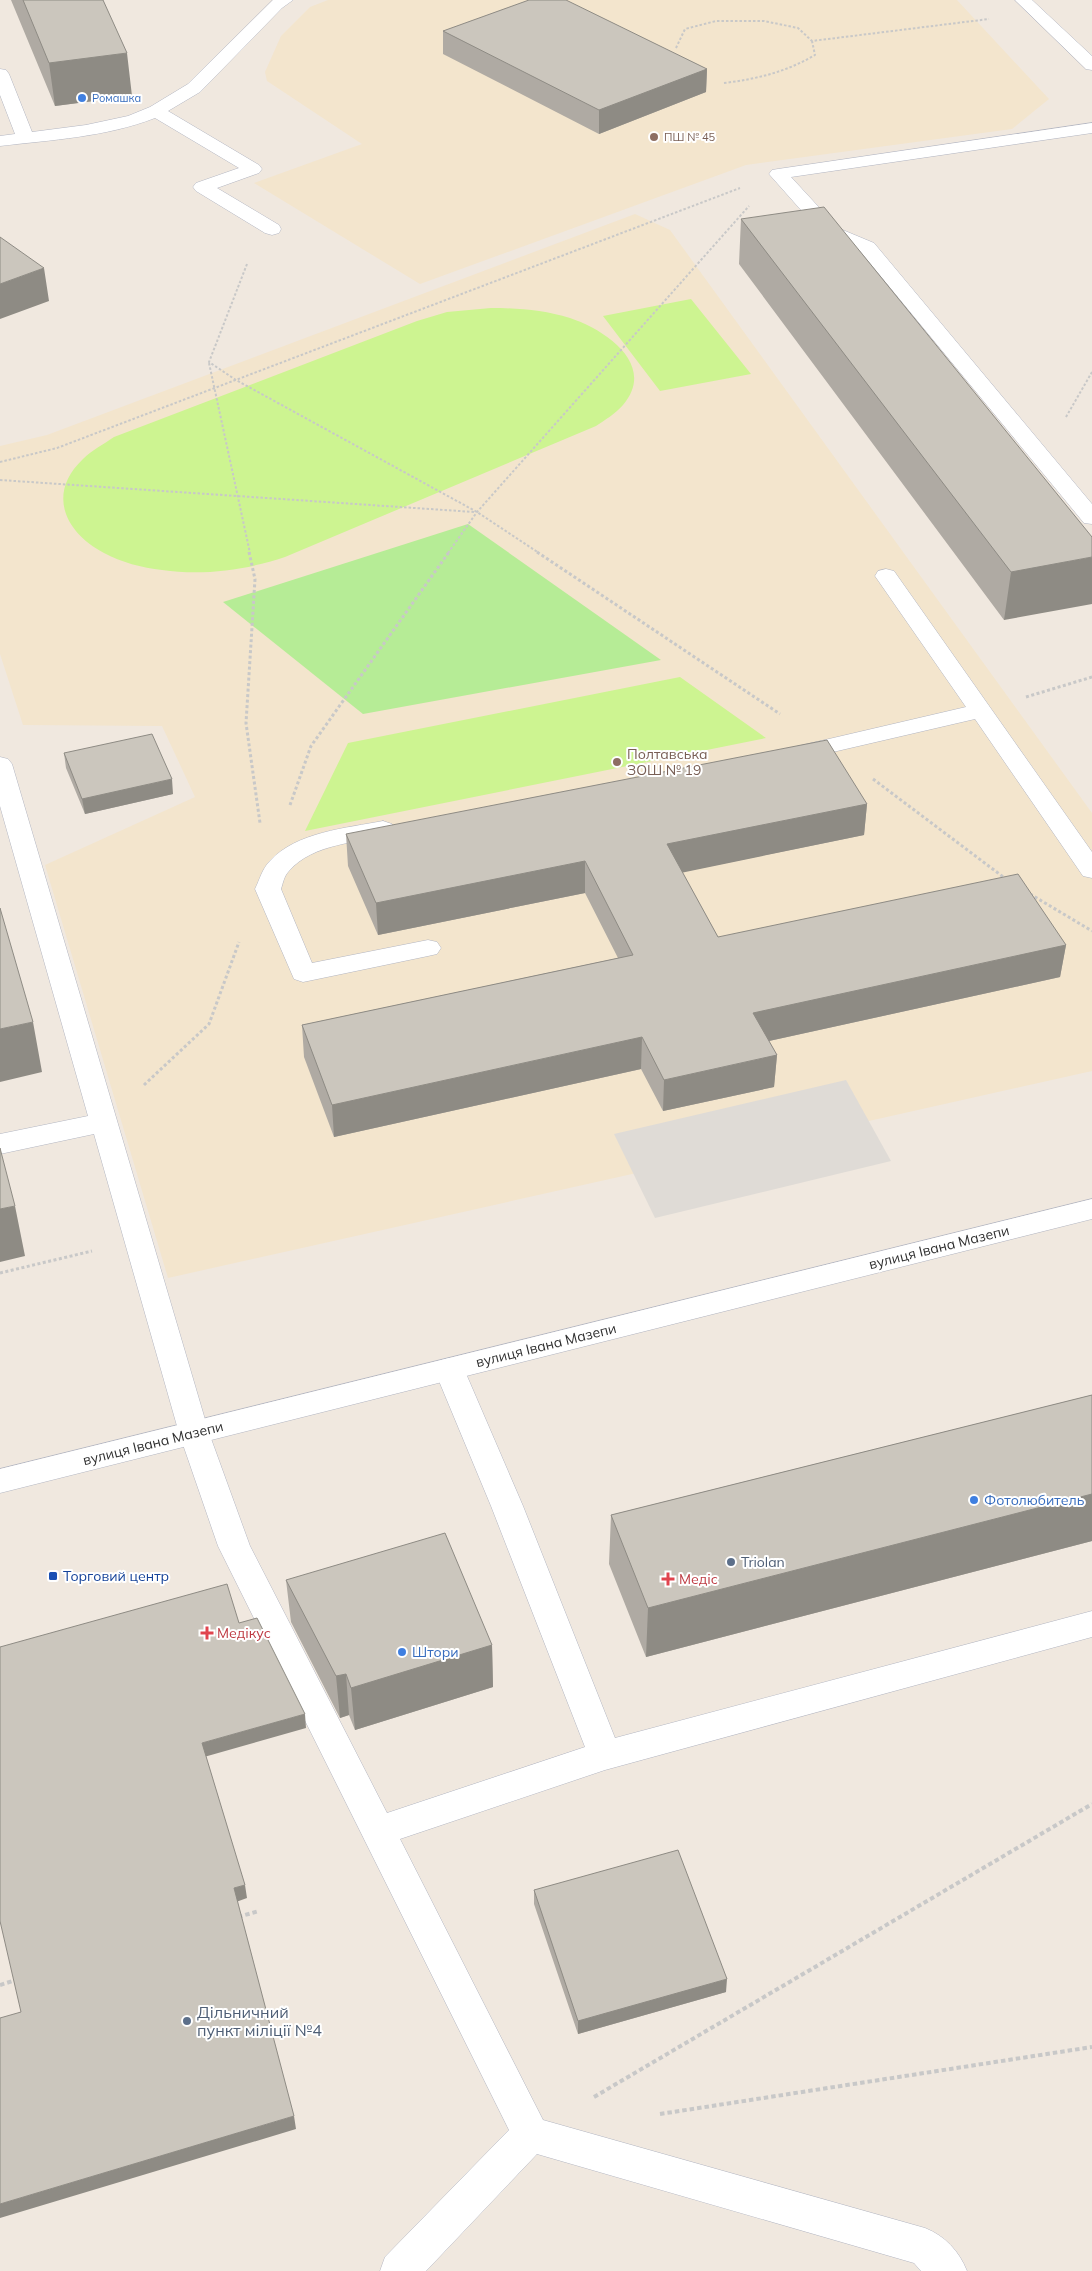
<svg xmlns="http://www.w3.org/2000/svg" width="1092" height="2271" viewBox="0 0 1092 2271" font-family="Mulish,sans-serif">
  <rect width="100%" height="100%" fill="#f0e8df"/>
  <path fill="#f3e5cd" d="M328 0H957L1049 99 1012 129 746 165 420 284 254 183 362 144 267 81 265 72 281 36 310 7Z
    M635 214 670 230 1092 813V1071L168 1278 45 865 195 797 162 726 23 725 0 654V446L47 435Z"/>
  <path fill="#b6ec96" d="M468 524 661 660 363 714 223 602Z"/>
  <path fill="#cdf491" d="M691 299 751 374 660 391 603 316Z
    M491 308C518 308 544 310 570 318 606 330 657 365 623 405 615 414 605 420 596 426L285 557C246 570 203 576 162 570 142 568 121 562 104 553 64 532 47 493 83 459 92 450 104 444 114 437L417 321 447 312Z
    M680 677 766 738 305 831 348 743Z"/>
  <path fill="#dfdbd6" d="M846 1080 891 1161 655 1218 614 1134Z"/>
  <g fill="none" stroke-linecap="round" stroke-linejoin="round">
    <defs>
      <path id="lane" d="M273 0H293L282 8 200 92 168 111 259 165 262 169 259 173 217 188 279 225 281 229 279 233 272 235 265 233 196 191 193 187 196 183 239 168 155 118C106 137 51 140 0 146V136L15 134 0 95V69L6 70 9 74 32 132 86 125 128 116 150 107 188 84Z
        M1015 0H1032L1092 56V70L1086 69Z
        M1092 123V133L791 177 838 228 874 243 1092 504V524L1084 523 860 251 824 236 769 174 772 170 778 169Z
        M886 569 894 571 1092 852V878L1083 876 975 719 794 761 786 759 782 754 786 749 966 707 875 576 878 571Z
        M0 757 8 759 12 764 209 1433 250 1546 387 1813 585 1747 491 1506 434 1369 438 1361 449 1358 460 1361 464 1369 523 1506 615 1738 1092 1611V1637L605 1770 400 1839 543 2120 925 2228C945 2236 959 2251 967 2271H921L914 2263 537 2154 426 2271H380L385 2257 509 2130 218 1546 179 1433 94 1134 0 1154V1134L88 1116 0 806Z
        M383 821 392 824 395 829 392 834C358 843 313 843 289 871 284 876 283 883 281 889L312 963 428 940 437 942 441 948 437 954 428 956 303 982 294 979 255 889C260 879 262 869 270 861 296 832 347 828 383 821Z"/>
      <path id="secondary" d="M1092 1199V1219L0 1493V1469Z"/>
    </defs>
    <use href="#lane" stroke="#b3b6c2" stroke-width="1"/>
    <use href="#secondary" stroke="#b3b6c2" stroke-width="1"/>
    <path stroke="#c8c8c8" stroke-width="2" stroke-dasharray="2.5 2" stroke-linecap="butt" d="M676 48 685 29 716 21H764L798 28 812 41 989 19
      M724 83C757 79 786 72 815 55L812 41
      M247 264 209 362 236 380 477 512 539 553
      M209 363 250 553
      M1066 417 1092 372
      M0 462 57 448 740 188
      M0 480 474 512
      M448 553 477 512 749 206"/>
    <path stroke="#c8c8c8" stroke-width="3" stroke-dasharray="3 2.5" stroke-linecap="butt" d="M249 552 255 579 246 723 260 823
      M537 552 780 714
      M1026 697 1092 677
      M873 779 1006 879
      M290 805 311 746 449 552
      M1030 894 1092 931
      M144 1085 209 1024 239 942
      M0 1273 92 1251"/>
    <path stroke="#c8c8c8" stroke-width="4" stroke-dasharray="4.5 3" stroke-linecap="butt" d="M238 1917 259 1911
      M0 1985 16 1980
      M594 2097 1092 1804
      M660 2114 1092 2047"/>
    <use href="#lane" fill="#fff" fill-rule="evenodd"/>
    <use href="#secondary" fill="#fff" fill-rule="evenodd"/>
  </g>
  <path fill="#afaaa3" d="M11 0H103L132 96 55 106Z
    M443 31 707 69 706 92 599 134 443 54Z
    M741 219 1092 537 1004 620 739 264Z
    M64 753 173 794 85 814 66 768Z
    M867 804 864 835 682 872 718 937 1066 945 1060 977 769 1041 777 1055 774 1087 663 1111 641 1069 334 1137 304 1057 302 1025 618 958 585 893 378 935 348 866 346 834Z
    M1092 1395V1541L646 1657 609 1564 611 1515Z
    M286 1580 492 1645 493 1687 355 1730 349 1715 340 1718 291 1622Z
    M534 1890 726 1992 578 2034 534 1904Z"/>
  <path fill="#8e8b84" d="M127 53 132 96 55 106 49 63Z
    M707 69 706 92 599 134V110Z
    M44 268 49 301 0 319V284Z
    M1092 557V604L1004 620 1011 572Z
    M172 779 173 794 85 814 82 799Z
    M867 804 864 835 666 876 667 844Z
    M585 861V893L378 935 376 903Z
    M1066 945 1060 977 751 1045 753 1013Z
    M33 1022 42 1072 0 1082V1029Z
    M642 1037 641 1069 334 1137 332 1105Z
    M777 1055 774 1087 663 1111 664 1080Z
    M15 1206 25 1256 0 1262V1209Z
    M1092 1494V1541L646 1657 648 1608Z
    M492 1645 493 1687 355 1730 351 1688Z
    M346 1674 349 1715 340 1718 336 1676Z
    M305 1714 306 1728 204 1757 202 1743Z
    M245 1885 247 1898 236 1902 234 1888Z
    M727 1979 726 1992 578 2034V2021Z
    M294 2116 296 2129 0 2218V2204Z"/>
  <path fill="#cbc6bd" stroke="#8e8b84" d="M23 0H103L127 53 49 63Z
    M529 0H566L707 69 599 110 443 31Z
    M824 207 1092 537V557L1011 572 741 219Z
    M0 237 44 268 0 284Z
    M152 734 172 779 82 799 64 753Z
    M827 740 867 804 667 844 718 937 1018 874 1066 945 753 1013 777 1055 664 1080 642 1037 332 1105 302 1025 633 955 585 861 376 903 346 834Z
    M0 908 33 1022 0 1029Z
    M0 1148 15 1206 0 1209Z
    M1092 1395V1494L648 1608 611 1515Z
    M445 1533 492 1645 351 1688 346 1674 336 1676 286 1580Z
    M227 1584 239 1623 257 1618 305 1714 202 1743 245 1885 234 1888 294 2116 0 2204V2018L21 2012 0 1921V1647Z
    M678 1850 727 1979 578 2021 534 1890Z"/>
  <g fill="#3f7fe0" stroke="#fff" stroke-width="2">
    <circle cx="82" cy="98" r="5"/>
    <circle cx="974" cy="1500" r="5"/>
    <circle cx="402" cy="1652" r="5"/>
  </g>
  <g fill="#8d6e63" stroke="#fff" stroke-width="2">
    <circle cx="654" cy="137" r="5"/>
    <circle cx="617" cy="762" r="5"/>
  </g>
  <g fill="#5c6f8a" stroke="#fff" stroke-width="2">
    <circle cx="731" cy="1562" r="5"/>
    <circle cx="187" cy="2021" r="5"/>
  </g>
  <rect fill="#1a4fb4" stroke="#fff" stroke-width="2" x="48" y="1571" width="10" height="10" rx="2.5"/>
  <g fill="#e0444e" stroke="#fff" stroke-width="2">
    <path d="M665.5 1571.5h5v5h5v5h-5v5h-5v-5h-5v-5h5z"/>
    <path d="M204.5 1625.5h5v5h5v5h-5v5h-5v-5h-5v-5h5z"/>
  </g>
  <g text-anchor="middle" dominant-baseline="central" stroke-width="4" stroke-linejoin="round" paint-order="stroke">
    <g font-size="11" fill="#366cbe" stroke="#fff" text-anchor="start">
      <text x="92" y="98">Ромашка</text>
    </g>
    <g font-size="11" fill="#785e54" stroke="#fff" text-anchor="start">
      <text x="664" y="137">ПШ № 45</text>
    </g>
    <g font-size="14" fill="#785e54" stroke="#fff" text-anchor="start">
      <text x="627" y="754">Полтавська<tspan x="627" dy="16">ЗОШ № 19</tspan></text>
    </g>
    <g font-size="14" fill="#2d2d2d" stroke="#fff">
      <text transform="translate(939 1247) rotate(-14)">вулиця Івана Мазепи</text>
      <text transform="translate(546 1345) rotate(-14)">вулиця Івана Мазепи</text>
      <text transform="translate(153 1443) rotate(-14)">вулиця Івана Мазепи</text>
    </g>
    <g font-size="14" fill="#366cbe" stroke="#fff" text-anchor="start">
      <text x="984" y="1500">Фотолюбитель</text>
      <text x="412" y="1652">Штори</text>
    </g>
    <g font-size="14" fill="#4e5e75" stroke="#fff" text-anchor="start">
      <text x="741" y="1562">Triolan</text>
    </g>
    <g font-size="14" fill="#164399" stroke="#fff" text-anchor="start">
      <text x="63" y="1576">Торговий центр</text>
    </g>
    <g font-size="14" fill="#be3a42" stroke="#fff" text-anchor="start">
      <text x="679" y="1579">Медіс</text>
      <text x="217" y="1633">Медікус</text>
    </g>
    <g font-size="16" fill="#4e5e75" stroke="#fff" text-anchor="start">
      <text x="197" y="2012">Дільничний<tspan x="197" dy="18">пункт міліції №4</tspan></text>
    </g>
  </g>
</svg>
